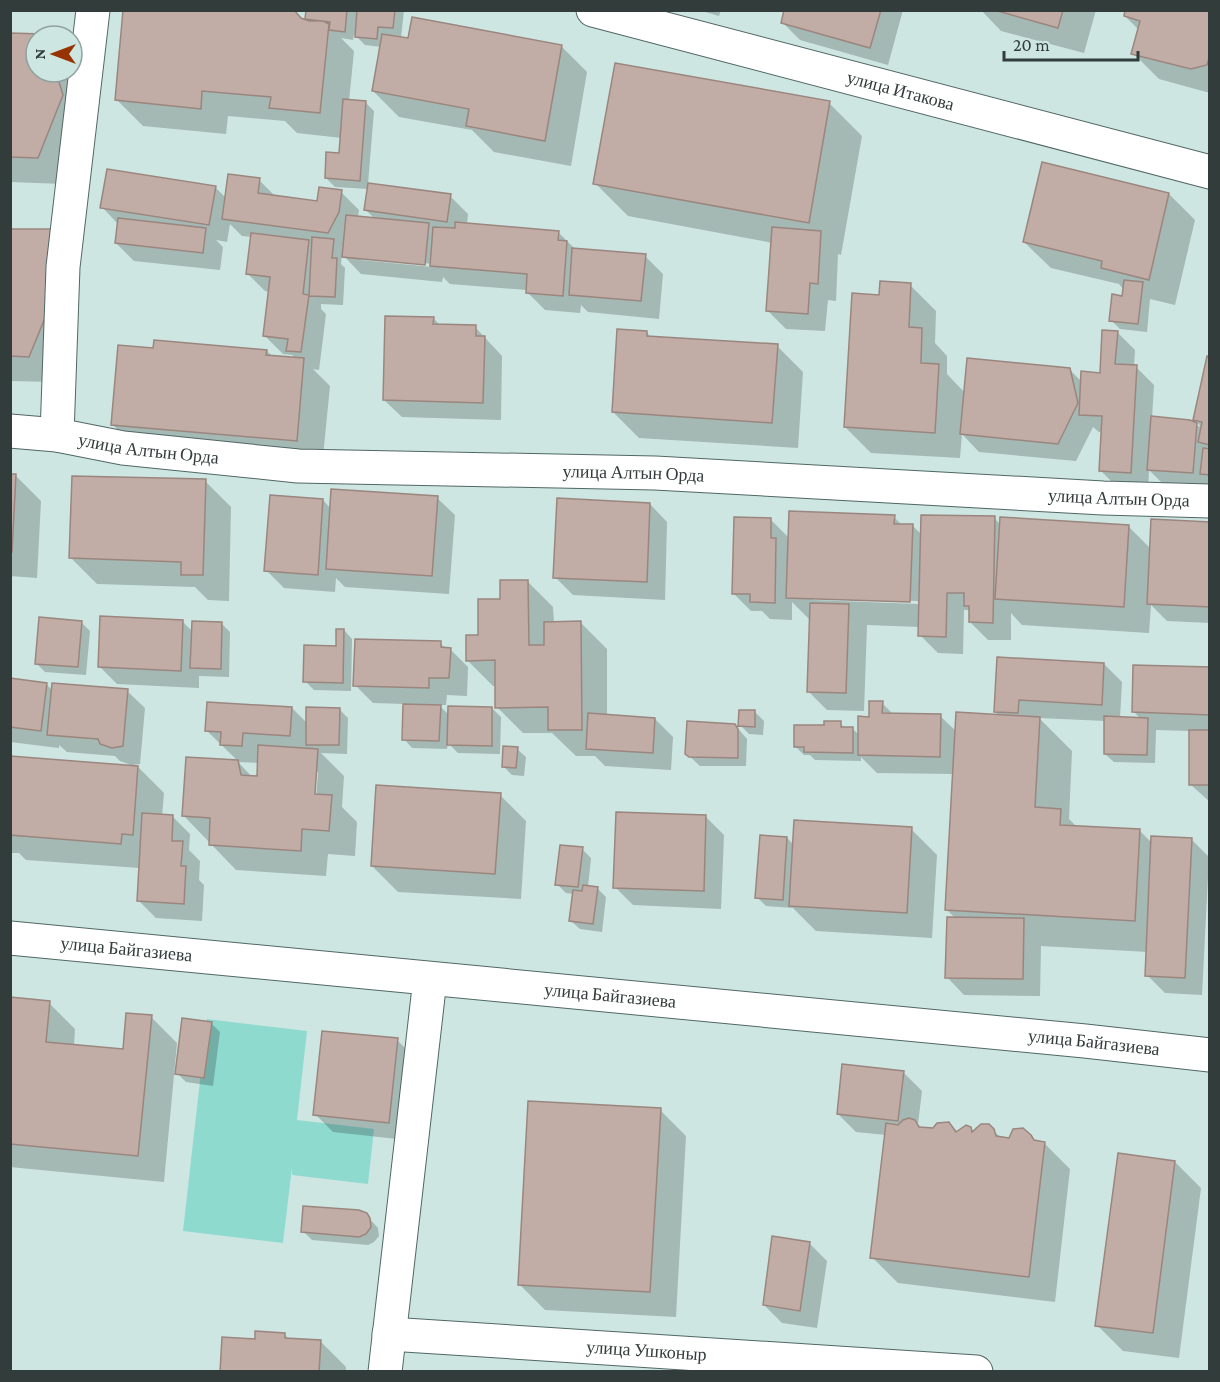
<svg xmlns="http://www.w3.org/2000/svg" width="1220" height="1382" viewBox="0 0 1220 1382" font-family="'Crimson Pro',serif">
  <rect width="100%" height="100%" fill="#cde6e2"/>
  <path fill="#8fdacf" d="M207 1019 307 1031 297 1120 374 1129 368 1184 292 1175V1167L283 1243 183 1231Z"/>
  <path fill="#0003" fill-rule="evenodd" d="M307 10H404L401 38 561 46 587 72 571 166 494 152 472 130 399 117 373 91 381 47 365 45 354 34 353 40 341 38 354 51 349 101 365 102 374 111 368 184 450 196 468 214 467 224 558 232 576 250 645 256 663 274 659 319 588 312 581 305 580 313 545 310 527 292V290L450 284 443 277 442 282 361 274 342 254 341 264 345 268 343 305 321 304V309L326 314 319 370 313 369 330 386 322 467 138 450 112 424 154 350 267 351 273 357 297 359 292 355 283 354 265 336 270 292 265 291 247 273 252 237 242 236 230 224 227 242 216 240 223 247 220 270 134 261 116 243 118 224 102 207 215 187 226 198 259 180 276 197 318 203 341 192 359 210 358 217 375 219 366 210 369 189 335 187 326 178 340 155 342 138 297 133 285 121 228 116 226 134 143 126 117 100 301 20 313 25 307 18ZM361 257 433 264 432 267 361 260Z
    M698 10H721L719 16Z
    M786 10H903L888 65 800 40 782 22Z
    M981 10H1096L1084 53 1001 31Z
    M1210 10V93L1159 79 1133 53 1139 30 1125 16Z
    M10 34 43 36H36V72H72L63 184 10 182Z
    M829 103 862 136 841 255 838 254 836 301 828 300 825 331 786 329 768 311 773 243 628 216 595 183Z
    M1043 164 1169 194 1195 220 1175 305 1150 299 1147 332 1120 329 1111 320 1123 297 1124 290 1119 284 1051 268 1024 242Z
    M10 230 50 231 55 382 10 381Z
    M910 285 936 311 935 343 947 356V374L965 393 1070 370 1082 382 1101 374 1117 332 1135 350 1134 367H1136L1154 385 1152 418 1190 421 1202 428 1195 420 1210 358V490L1166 487 1149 470 1148 491 1119 489 1101 471 1103 432H1099L1093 427 1076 461 979 452 962 434 960 458 871 453 845 427 880 297Z
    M433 318 441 326 475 327 502 356 501 420 402 417 384 400Z
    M647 333 651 337 777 346 803 372 798 448 639 438 613 412Z
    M10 475H15L41 501 37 578 10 576Z
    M205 481 231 507 229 601 208 600 195 587 97 584 71 558Z
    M437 498 455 515 449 594 345 587 336 578 335 592 284 588 266 570 323 500 331 509Z
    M650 504 667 522 665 600 573 595 555 577Z
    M894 517 903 526H913L922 535 994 518 1001 525 1128 526 1151 549 1210 523V623L1167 621 1151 605 1149 633 1022 625 1011 613V640H988L970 622V610H964L963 654 938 653 920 635V627L867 625 864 711 827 710 809 692 811 621 792 602V620L770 619 762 611H751L733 593 770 519 790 539ZM813 597 918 601V604L813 600Z
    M527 581 553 607 554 623H581L607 649V716L655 719 673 737 671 770 605 766 595 756H576L552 733H523L497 707 496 686H493L467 660 501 600Z
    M81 622 90 631 86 675 45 672 36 663Z
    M183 622 193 632 221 623 230 632 229 677 199 676V688L117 684 99 666Z
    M344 630 352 639 351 691 314 690 305 681 338 647Z
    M440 643 446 649H450L468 667 467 696 447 695 446 705H439L449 715 492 708 501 717 500 754 458 753 448 743 447 749 412 748 404 739 405 704 373 703 355 685Z
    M998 659 1104 664 1122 682 1120 718 1141 719 1134 712 1210 668V802L1190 784V731L1156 730 1155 763 1114 762 1105 754 1106 721 1039 718 1072 751 1069 819 1077 827 1139 830 1152 843 1191 839 1209 857 1202 995 1165 993 1147 975 1148 952 1041 946 1040 996 964 995 947 977 955 918 947 910 954 774 877 773 861 757V761L815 760 810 755H804L795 746 826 727 840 723 846 729H853L859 735 882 703 894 715 940 716 957 732 1000 716 995 712Z
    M10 680 46 684 53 691H127L145 708 140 764 131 765 120 761 115 756 67 752 59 745V748L10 742Z
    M292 708 308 724 339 709 348 718 347 754 321 753 344 776 342 807 357 822 355 856 328 854 326 876 236 870 184 816 187 758 239 762 206 730ZM238 762 259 763 258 778H253ZM315 772H318L316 801H313Z
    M755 712 764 721 763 735 749 734 740 725Z
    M735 725 747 739 746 766H700L687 754Z
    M517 749 526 757 524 776 512 775 504 767Z
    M10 757 138 767 164 793 162 816H172L190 834 189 850 200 861 199 880 204 885 202 921 156 918 138 900 140 868 26 860 19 853H10Z
    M500 795 526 821 521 899 398 892 372 866Z
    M706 817 724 835 721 909 633 905 615 887Z
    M911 829 937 855 932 938 816 931 793 908 766 906 757 897 787 838 794 845Z
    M582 849 591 858 588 887 597 888 606 897 602 932 580 929 571 921 574 894 566 893 557 884Z
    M10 999 49 1003 75 1029 74 1046 125 1051 151 1017 177 1043 164 1182 10 1167Z
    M211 1023 220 1032 213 1086 186 1082 175 1071H177Z
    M397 1040 415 1058 406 1140 333 1132 315 1114Z
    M904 1073 922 1091 918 1124 922 1128 934 1130 949 1123 958 1132 970 1128 974 1132 993 1130 1002 1139 1010 1140 1030 1136 1036 1142 1044 1143 1070 1169 1055 1302 898 1283 872 1257 886 1135 856 1132 838 1114Z
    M660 1110 686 1136 676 1317 545 1310 519 1284Z
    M1175 1162 1201 1188 1179 1358 1123 1351 1097 1325Z
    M366 1215 378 1228 379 1236 374 1242 368 1245 312 1240 303 1231Z
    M10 1219 12 1220V1239H10Z
    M809 1243 827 1261 817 1328 782 1323 764 1305Z
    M284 1334 290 1340 320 1341 346 1367V1372H222L256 1340Z"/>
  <path fill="#c2ada6" stroke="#9b867f" stroke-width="1.5" d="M123 10H294L301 18 309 21H323L329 24 320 113 269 108 271 97 202 91 201 109 115 100Z
    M306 10H347L345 32 329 30 330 22 305 19Z
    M357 10H395L393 28 378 27 377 39 355 37Z
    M784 10H881L870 48 781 23Z
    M994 10H1063L1058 28Z
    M1125 10H1210V54L1207 65 1191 69 1131 54 1140 21 1124 16Z
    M412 17 562 45 545 141 466 126 469 109 372 91 382 34 408 38Z
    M10 33 43 34 44 36H36V72H56L63 95 38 158 10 157Z
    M615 63 830 101 809 223 593 184Z
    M343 99 366 101 360 181 325 178 326 152 339 153Z
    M1042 162 1169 193 1149 280 1101 268 1102 261 1023 242Z
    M107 169 216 186 209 225 100 208Z
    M228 174 260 178 258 193 317 201 319 187 342 190 339 212 328 233 222 219Z
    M368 183 451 194 447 222 364 210Z
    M346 215 429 223 425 265 342 257Z
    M118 218 206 228 203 253 115 243Z
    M455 222 559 231 558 240 567 241 563 296 526 293 527 274 430 266 433 227 455 228Z
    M772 227 821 231 818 284 810 283 808 314 766 311Z
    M10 229H51L49 308 29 357 10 356Z
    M251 233 309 240 303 294 309 295 301 352 286 351 288 339 263 336 270 277 246 274Z
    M312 237 334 239 332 258H337L335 297 309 296Z
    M572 248 646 254 641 301 569 295Z
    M1124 280 1143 282 1138 324 1109 321 1112 294 1122 296Z
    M880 281 911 283 909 327 922 328 921 363 939 364 935 433 844 427 852 293 879 295Z
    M385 316 434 317 433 324 476 325V336H485L483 403 383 400Z
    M617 329 647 331V336L778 344 772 423 612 412Z
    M1102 330 1118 331 1115 364 1137 365 1131 473 1099 471 1102 416 1079 415 1081 371 1100 373Z
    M154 340 267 350 266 355 304 358 297 441 111 425 118 345 153 348Z
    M1207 356 1210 357V445L1198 442 1202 422 1193 420Z
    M967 358 1070 368 1078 403 1058 444 960 434Z
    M1151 416 1190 420 1197 423 1193 473 1147 470Z
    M1203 448 1210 449V475L1200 474Z
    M10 474H16L12 552H10Z
    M72 476 206 479 203 575H181V562L69 558Z
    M331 489 438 496 432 576 326 569Z
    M270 495 323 499 318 575 264 571Z
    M557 498 650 503 647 582 553 578Z
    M789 511 895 515 894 524H913L910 602 786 598Z
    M921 515 995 516 993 623 969 622V606H964V593H947L946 637 918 636Z
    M734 517 771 518V538H776L775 603 750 602V594H732Z
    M1000 517 1129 525 1124 607 995 599Z
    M1151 519 1210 522V607L1147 604Z
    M500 580H528L529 645H544V622L581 621 582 730H548V707L495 708V660L466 661V635H478V599H500Z
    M810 603 849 604 846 693 807 692Z
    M100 616 183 620 181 671 98 667Z
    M39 617 82 621 78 667 35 664Z
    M192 621 222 622 221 669 190 668Z
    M336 629H344L343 683 303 682 304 645 336 646Z
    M355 639 441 641V647L451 648 449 678H429V688L353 686Z
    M997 657 1104 663 1102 705 1019 700 1018 713 994 712Z
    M1133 665 1210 667V715L1132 712Z
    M10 678 47 683 41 731 10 727Z
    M52 683 128 689 123 746 112 748 100 744 98 739 47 735Z
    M869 701H883L882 713 941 714 940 757 858 755V716L869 717Z
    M207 702 292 707 290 736 243 733 242 746 220 745 221 732 205 731Z
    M403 704 441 705 439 741 402 740Z
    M448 706 492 707V746L447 745Z
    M306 707 340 708 339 745H306Z
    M739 710H755V727L738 726Z
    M956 712 1040 717 1035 807 1061 809 1060 825 1140 829 1135 921 945 910Z
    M588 713 655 718 653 753 586 749Z
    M1104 716 1148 718 1147 755 1104 754Z
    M687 721 735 724 738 729V758L689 757 685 754Z
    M824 721H841V727H853V753L804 752V747H794V725H824Z
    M1189 730H1210V785H1189Z
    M258 745 318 749 315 794 332 795 329 831 302 829 301 851 209 845 210 818 182 816 186 757 238 760 241 775 257 776Z
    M503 746 518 747 516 768 502 767Z
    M10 756 138 766 133 835 122 834 121 844 10 835Z
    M376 785 501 793 495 874 371 866Z
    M616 812 706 815 704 891 613 888Z
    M142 813 173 815 172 841H183L181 866H186L184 904 137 901Z
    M794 820 912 827 907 913 789 906Z
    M760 835 787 837 783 900 755 898Z
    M1151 836 1192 838 1185 978 1145 976Z
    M560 845 583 847 578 887 555 885Z
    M583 885 598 887 593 924 569 921 573 890 582 891Z
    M947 917 1024 918 1023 979 945 978Z
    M10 997 50 1001 46 1042 123 1049 126 1013 152 1015 138 1156 10 1144Z
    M182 1018 212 1022 204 1078 175 1074Z
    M322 1031 398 1038 389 1123 313 1115Z
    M842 1064 904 1071 898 1121 837 1114Z
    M528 1101 661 1108 650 1292 518 1285Z
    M909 1118 915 1120 919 1127 933 1128 937 1123 949 1122 956 1132 966 1125 971 1127 972 1132 981 1124H989L994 1129 996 1136 1009 1138 1013 1129 1023 1128 1031 1135 1034 1140 1045 1142 1029 1277 870 1258 886 1123 898 1125 903 1120Z
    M1118 1153 1175 1161 1153 1333 1095 1326Z
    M303 1206 359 1210 367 1213 370 1218 371 1227 366 1234 359 1237 301 1232Z
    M772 1236 810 1242 800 1311 763 1305Z
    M255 1331 285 1333V1338L321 1340 319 1372H220L222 1337 255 1339Z"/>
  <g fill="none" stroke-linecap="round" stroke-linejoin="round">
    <defs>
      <g id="minor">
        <path id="s1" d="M593 10 1210 172"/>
        <path id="s2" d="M10 431 57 435 123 448 298 466 655 473 1103 498 1210 501"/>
        <path d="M57 435 63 267 93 10"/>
        <path id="s3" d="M389 1334 976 1372"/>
        <path d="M385 1372 430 979"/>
      </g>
      <g id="secondary">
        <path id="s4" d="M10 938 1085 1041 1210 1055"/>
      </g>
    </defs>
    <use href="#minor" stroke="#516763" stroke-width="35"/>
    <use href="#secondary" stroke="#516763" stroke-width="35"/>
    <use href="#minor" stroke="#fff" stroke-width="33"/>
    <use href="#secondary" stroke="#fff" stroke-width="33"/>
  </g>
  <g text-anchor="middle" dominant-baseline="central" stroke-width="5" stroke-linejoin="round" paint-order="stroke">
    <g font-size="18" fill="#323c3b" stroke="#cde6e2">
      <text stroke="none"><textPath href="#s1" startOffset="318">улица Итакова</textPath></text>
      <text stroke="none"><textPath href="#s2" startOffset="140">улица Алтын Орда</textPath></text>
      <text stroke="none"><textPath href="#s2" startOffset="626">улица Алтын Орда</textPath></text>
      <text stroke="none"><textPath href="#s2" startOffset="1112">улица Алтын Орда</textPath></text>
      <text stroke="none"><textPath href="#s4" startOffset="117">улица Байгазиева</textPath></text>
      <text stroke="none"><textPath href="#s4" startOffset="603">улица Байгазиева</textPath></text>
      <text stroke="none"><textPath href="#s4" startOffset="1089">улица Байгазиева</textPath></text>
      <text stroke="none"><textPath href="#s3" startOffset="258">улица Ушконыр</textPath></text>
    </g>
  </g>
  <rect width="1220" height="1382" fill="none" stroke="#323c3b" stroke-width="24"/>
  <g transform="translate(54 54) rotate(270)"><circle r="28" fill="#cde6e2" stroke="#8fa29f" stroke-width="1.5"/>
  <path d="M0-4.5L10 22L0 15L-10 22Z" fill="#973300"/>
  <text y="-9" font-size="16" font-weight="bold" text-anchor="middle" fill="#323c3b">N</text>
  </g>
  <path d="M1004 51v9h134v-9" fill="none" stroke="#323c3b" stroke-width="3"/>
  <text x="1013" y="51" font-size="18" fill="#323c3b" stroke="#cde6e2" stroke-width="4.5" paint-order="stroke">20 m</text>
</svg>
